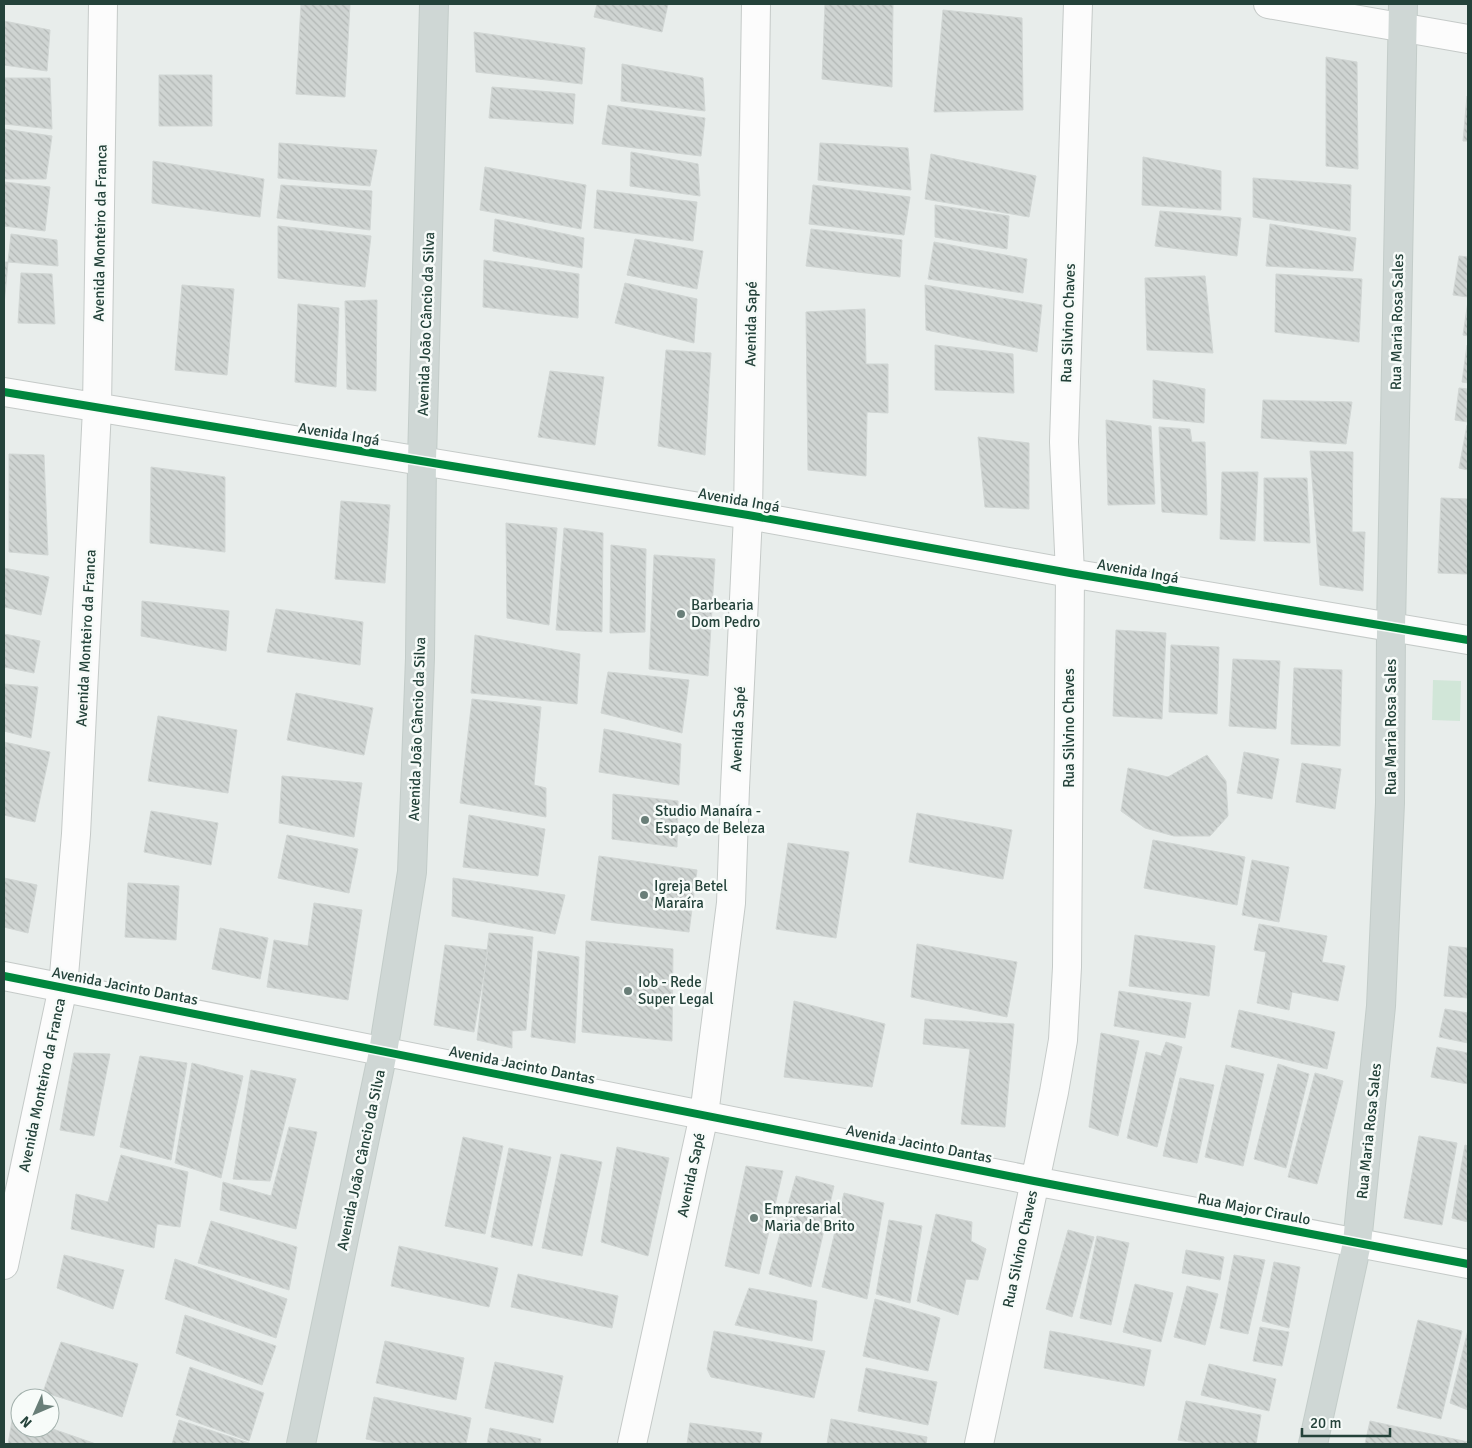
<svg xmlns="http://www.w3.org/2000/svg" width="1472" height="1448" viewBox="0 0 1472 1448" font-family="Signika,sans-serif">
  <defs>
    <pattern id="building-back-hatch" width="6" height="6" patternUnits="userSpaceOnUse" patternTransform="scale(1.25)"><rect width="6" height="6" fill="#cfd4d2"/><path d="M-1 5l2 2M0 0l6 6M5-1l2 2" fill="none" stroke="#b2b7b5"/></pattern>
  </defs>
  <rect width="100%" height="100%" fill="#e8edeb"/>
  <path fill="#d1e6d8" d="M1433 680 1461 681 1460 721 1432 720Z"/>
  <path fill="url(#building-back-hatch)" stroke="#d1d6d4" d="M301 4H350L345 97 296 94Z
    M597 4H668L662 32 594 17Z
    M825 4H893L892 87 822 79Z
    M943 10 1022 18 1023 110 934 112Z
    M4 21 50 30 47 71 4 65Z
    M474 32 585 48 582 84 476 72Z
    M1326 57 1357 62 1358 169 1326 166Z
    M622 64 703 78 705 111 621 101Z
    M159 75H212V126H159Z
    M4 78H50L52 129 4 124Z
    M492 87 575 94 573 124 489 118Z
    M1467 96H1468V141H1463Z
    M608 105 705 118 701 156 602 144Z
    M4 129 52 136 46 179H4Z
    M279 143 377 150 370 186 278 178Z
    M820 143 908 148 911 190 818 180Z
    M631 152 698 164 700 196 630 186Z
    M931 154 1036 176 1029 217 925 199Z
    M1143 157 1221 171V210L1142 205Z
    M153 161 264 179 260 217 152 203Z
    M485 167 586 185 581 229 480 210Z
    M1253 178 1351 185 1350 231 1253 217Z
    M4 182 50 187 45 231 4 226Z
    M281 185 372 191 370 230 277 218Z
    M813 185 910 197 904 235 809 224Z
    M597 190 697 202 693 241 594 228Z
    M935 205 1009 216 1007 249 935 237Z
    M1160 211 1241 218 1237 256 1155 246Z
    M495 219 584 238 582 268 493 251Z
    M1270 224 1356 238 1353 271 1266 266Z
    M278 226 371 236 365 287 278 278Z
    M811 229 902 240 900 277 806 266Z
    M11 234 57 240 58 266 8 262Z
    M635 239 703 251 697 289 627 275Z
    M934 242 1027 259 1023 293 928 279Z
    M1459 256 1468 257V297L1453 295Z
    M484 260 579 274 578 318 483 307Z
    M4 262H8L4 305Z
    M21 273 52 274 55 324 18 323Z
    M1276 274 1362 279 1359 342 1275 332Z
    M1205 276 1213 353 1147 350 1145 278Z
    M625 283 697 299 694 343 615 323Z
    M182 285 234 289 227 375 175 370Z
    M925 285 1042 305 1037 352 926 330Z
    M377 300 376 391 347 389 345 301Z
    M1468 301V336L1463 335Z
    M298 304 339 308 336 387 295 382Z
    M865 309 866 364H888V413L867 412 866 476 808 470 806 312Z
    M935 345 1013 354 1014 393 935 390Z
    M1467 345H1468V383L1462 382Z
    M666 350 711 353 705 455 658 446Z
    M550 371 604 377 595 445 538 437Z
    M1153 380 1205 389 1204 423 1153 418Z
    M1459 388 1468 389V422L1455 420Z
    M1263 400 1352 402 1346 444 1261 438Z
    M1106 420 1151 426 1155 504 1108 505Z
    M1467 425H1468V470L1459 468Z
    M1159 427 1190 429 1192 442H1205L1207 515 1162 512Z
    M978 437 1029 443V509L985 507Z
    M1310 451 1353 452 1352 532H1365L1363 591 1320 585Z
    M9 454 44 455 48 555 9 552Z
    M151 467 225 477V552L150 543Z
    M1222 472H1258L1255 541 1220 539Z
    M1264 478H1307L1310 543 1264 541Z
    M1441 498 1468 499V574L1438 573Z
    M341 501 390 505 385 583 335 579Z
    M506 523 557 528 549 625 507 618Z
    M564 528 603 533 602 632 556 630Z
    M611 545 646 549 645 632 610 633Z
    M654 555 715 559 708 676 649 669Z
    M4 568 49 577 41 615 4 607Z
    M142 601 229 611 226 651 141 636Z
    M276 609 363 622 360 665 267 652Z
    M1116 630 1166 633 1162 719 1113 716Z
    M4 634 40 641 34 673 4 667Z
    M475 635 580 654 577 704 471 693Z
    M1171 645 1219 647 1217 714 1169 712Z
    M1233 659 1280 661 1276 729 1229 726Z
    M1294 668 1342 670 1340 746 1291 744Z
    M608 672 689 680 682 733 601 713Z
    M4 684 38 687 31 738 4 731Z
    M296 693 373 708 364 755 287 740Z
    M472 699 541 707 534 785 546 788V817L460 803Z
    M158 716 237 730 228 793 148 781Z
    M604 729 681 744 679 785 599 772Z
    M4 742 50 752 35 822 4 815Z
    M1244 752 1279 759 1272 799 1237 793Z
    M1207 755 1226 781 1228 816 1210 836H1174L1145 828 1121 811 1128 768 1168 777Z
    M1302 763 1341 769 1335 809 1296 802Z
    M282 776 362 783 354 837 279 823Z
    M613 794 678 801 677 847 612 839Z
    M151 811 218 823 211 865 144 852Z
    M917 813 1012 830 1003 879 909 862Z
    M469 815 545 829 538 876 463 867Z
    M287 835 358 849 349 893 278 878Z
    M1153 840 1245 857 1237 905 1144 888Z
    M788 843 849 852 836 938 776 929Z
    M599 856 697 870 689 932 591 920Z
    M1252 860 1289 867 1279 922 1242 915Z
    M4 878 37 885 28 933 4 927Z
    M453 878 565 895 555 934 452 916Z
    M128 883 179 886 176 940 125 937Z
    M314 903 362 910 348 1000 267 987 274 940 308 946Z
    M1259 924 1327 936 1322 962 1345 966 1338 1001 1292 992 1289 1010 1257 1003 1266 952 1254 950Z
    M220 928 268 938 260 979 212 969Z
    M489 933 533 937 526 1030 512 1031V1048L477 1040Z
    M1135 935 1215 946 1209 996 1129 986Z
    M586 941 673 949 672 1041 582 1032Z
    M917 944 1017 962 1007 1017 911 997Z
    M445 945 488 950 474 1032 434 1025Z
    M1449 946 1468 948V998L1444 996Z
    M538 951 579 957 575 1043 531 1037Z
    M1119 991 1191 1003 1185 1038 1114 1026Z
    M794 1001 885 1024 872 1087 784 1077Z
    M1445 1009 1468 1013V1043L1439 1037Z
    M1239 1010 1335 1032 1327 1069 1231 1047Z
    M925 1019 1014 1024 1005 1127 961 1124 970 1049 923 1044Z
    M1101 1033 1139 1041 1118 1136 1089 1127Z
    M1166 1042 1182 1047 1157 1147 1127 1138 1146 1052 1161 1056Z
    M1437 1047 1468 1053V1084L1431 1077Z
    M74 1053 110 1054 94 1136 60 1130Z
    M140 1056 187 1063 171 1160 120 1147Z
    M192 1063 243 1076 221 1178 175 1163Z
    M1278 1064 1309 1074 1286 1168 1254 1159Z
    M1226 1065 1264 1074 1243 1166 1205 1157Z
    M251 1070 296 1079 270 1181 233 1179Z
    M1315 1073 1343 1081 1317 1184 1288 1177Z
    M1180 1078 1214 1085 1197 1163 1163 1156Z
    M289 1127 317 1132 296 1229 220 1210 223 1182 271 1196Z
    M1419 1136 1457 1143 1442 1225 1404 1218Z
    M463 1137 503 1146 485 1234 445 1226Z
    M1465 1145 1468 1146V1222L1452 1218Z
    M617 1147 669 1158 648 1256 601 1242Z
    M509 1148 551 1157 532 1246 491 1237Z
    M561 1154 602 1162 582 1256 542 1248Z
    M121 1155 188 1172 180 1227 157 1224 154 1248 71 1229 76 1194 108 1202Z
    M746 1166 783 1171 759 1274 725 1266Z
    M796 1176 834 1186 811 1287 769 1274Z
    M844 1193 884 1203 867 1299 822 1287Z
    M936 1214 972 1222 971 1241 986 1249 978 1280 966 1279 958 1315 917 1301Z
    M889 1220 922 1226 910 1303 876 1294Z
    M211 1221 297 1247 289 1290 198 1263Z
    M1068 1230 1094 1237 1072 1317 1046 1309Z
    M1097 1236 1129 1243 1111 1325 1080 1318Z
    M399 1246 498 1268 489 1307 391 1286Z
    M1186 1250 1224 1257 1220 1280 1182 1273Z
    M64 1255 124 1270 113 1309 57 1288Z
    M1234 1255 1265 1260 1248 1334 1220 1328Z
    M175 1259 287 1299 276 1338 165 1299Z
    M1274 1262 1300 1267 1289 1328 1262 1321Z
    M518 1274 618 1296 612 1328 511 1307Z
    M1135 1284 1173 1293 1161 1342 1123 1332Z
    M1187 1286 1218 1294 1205 1345 1174 1337Z
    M749 1288 817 1301 812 1341 735 1325Z
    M875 1299 940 1318 928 1371 863 1356Z
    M185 1315 276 1346 262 1385 176 1353Z
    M1418 1320 1462 1331 1441 1419 1397 1408Z
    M1260 1327 1289 1332 1282 1366 1253 1361Z
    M1468 1330V1410L1450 1403Z
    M714 1331 825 1351 814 1398 711 1377 707 1369Z
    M1050 1331 1151 1350 1144 1386 1044 1368Z
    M385 1341 464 1358 456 1400 376 1383Z
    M61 1342 138 1364 122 1417 43 1392Z
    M495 1362 563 1376 553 1423 485 1408Z
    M1209 1364 1276 1379 1269 1411 1201 1395Z
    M190 1367 264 1393 249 1441 176 1415Z
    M866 1368 937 1382 928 1425 858 1411Z
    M374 1397 471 1418 466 1444H393L366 1439Z
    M1186 1401 1261 1415 1256 1444H1202L1178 1440Z
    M13 1415 20 1417V1428H50L96 1444H8Z
    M831 1419 927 1437 926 1444H827Z
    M179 1420 252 1444H172Z
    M1370 1421 1468 1442V1444H1365Z
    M690 1423 762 1433 760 1444H687Z
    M490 1428 541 1439 540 1444H487Z"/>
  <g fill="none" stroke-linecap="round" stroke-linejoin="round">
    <defs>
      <path id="minor" d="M1268 4 1468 39
        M4 392 748 515 1070 573 1468 640
        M4 976 1034 1181 1468 1264
        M4 1265 63 987 76 834 97 409 103 4
        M632 1444 704 1115 731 903 735 788 748 515 756 4
        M979 1444 1054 1092 1063 1040 1067 967 1070 573 1064 442 1078 4"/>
      <path id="major" d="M301 1444 383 1052 412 872 420 658 422 461 434 4
        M1313 1444 1357 1243 1381 1006 1390 803 1391 628 1403 4"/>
    </defs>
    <use href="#minor" stroke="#c5cac8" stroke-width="30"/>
    <use href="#major" stroke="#c3ccc9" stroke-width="30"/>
    <use href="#minor" stroke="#fcfcfc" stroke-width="28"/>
    <use href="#major" stroke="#cfd7d5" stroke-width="28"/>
    <defs>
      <path id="cycleway" d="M4 392 748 515 1070 573 1468 640
        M4 976 1034 1181 1468 1264"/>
    </defs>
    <use href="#cycleway" stroke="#f7fbf9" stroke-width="11"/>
    <use href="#cycleway" stroke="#00873e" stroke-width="8"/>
  </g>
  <g fill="#697e78" stroke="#f7fbf9" stroke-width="2">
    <circle cx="681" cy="614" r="5"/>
    <circle cx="645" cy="820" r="5"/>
    <circle cx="644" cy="895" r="5"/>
    <circle cx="628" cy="991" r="5"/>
    <circle cx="754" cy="1218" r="5"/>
  </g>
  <g text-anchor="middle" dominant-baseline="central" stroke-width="5" stroke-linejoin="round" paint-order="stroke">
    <g font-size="15" fill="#24423a" stroke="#f7fbf9">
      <text transform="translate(100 233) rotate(-89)">Avenida Monteiro da Franca</text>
      <text transform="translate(1397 322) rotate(-89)">Rua Maria Rosa Sales</text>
      <text transform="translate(1068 323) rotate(-88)">Rua Silvino Chaves</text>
      <text transform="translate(426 324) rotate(-88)">Avenida João Câncio da Silva</text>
      <text transform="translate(751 324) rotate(-89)">Avenida Sapé</text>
      <text transform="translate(339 434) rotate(9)">Avenida Ingá</text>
      <text transform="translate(739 500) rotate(10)">Avenida Ingá</text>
      <text transform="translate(1138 571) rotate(10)">Avenida Ingá</text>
      <text transform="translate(86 638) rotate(-87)">Avenida Monteiro da Franca</text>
      <text transform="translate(1391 727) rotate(-90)">Rua Maria Rosa Sales</text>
      <text transform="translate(1069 728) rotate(-90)">Rua Silvino Chaves</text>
      <text transform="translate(417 729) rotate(-88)">Avenida João Câncio da Silva</text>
      <text transform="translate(738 729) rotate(-87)">Avenida Sapé</text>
      <text transform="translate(125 986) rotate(11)">Avenida Jacinto Dantas</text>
      <text transform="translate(522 1065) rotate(11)">Avenida Jacinto Dantas</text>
      <text transform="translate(42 1085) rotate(-78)">Avenida Monteiro da Franca</text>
      <text transform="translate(1369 1131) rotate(-84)">Rua Maria Rosa Sales</text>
      <text transform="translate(919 1144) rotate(11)">Avenida Jacinto Dantas</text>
      <text transform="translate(361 1160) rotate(-78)">Avenida João Câncio da Silva</text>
      <text transform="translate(691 1175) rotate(-78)">Avenida Sapé</text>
      <text transform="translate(1254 1209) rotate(11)">Rua Major Ciraulo</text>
      <text transform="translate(1020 1249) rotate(-78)">Rua Silvino Chaves</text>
    </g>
    <g font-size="15" fill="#24423a" stroke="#f7fbf9" text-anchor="start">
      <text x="691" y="605">Barbearia<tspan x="691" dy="17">Dom Pedro</tspan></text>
      <text x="655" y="811">Studio Manaíra -<tspan x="655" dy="17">Espaço de Beleza</tspan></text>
      <text x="654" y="886">Igreja Betel<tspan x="654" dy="17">Maraíra</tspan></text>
      <text x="638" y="982">Iob - Rede<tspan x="638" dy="17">Super Legal</tspan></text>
      <text x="764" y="1209">Empresarial<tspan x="764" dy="17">Maria de Brito</tspan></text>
    </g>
  </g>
  <rect width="1472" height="1448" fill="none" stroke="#24423a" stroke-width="10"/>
  <g transform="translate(35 1413) rotate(225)"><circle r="24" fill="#f7fbf9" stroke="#a3b1ad"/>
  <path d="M0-4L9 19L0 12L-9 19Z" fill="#697e78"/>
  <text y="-8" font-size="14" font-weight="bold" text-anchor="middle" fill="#24423a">N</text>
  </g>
  <path d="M1302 1428v8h88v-8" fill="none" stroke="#24423a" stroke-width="2.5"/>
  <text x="1310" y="1428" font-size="15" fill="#24423a" stroke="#f7fbf9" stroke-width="4" paint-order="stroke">20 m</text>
</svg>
